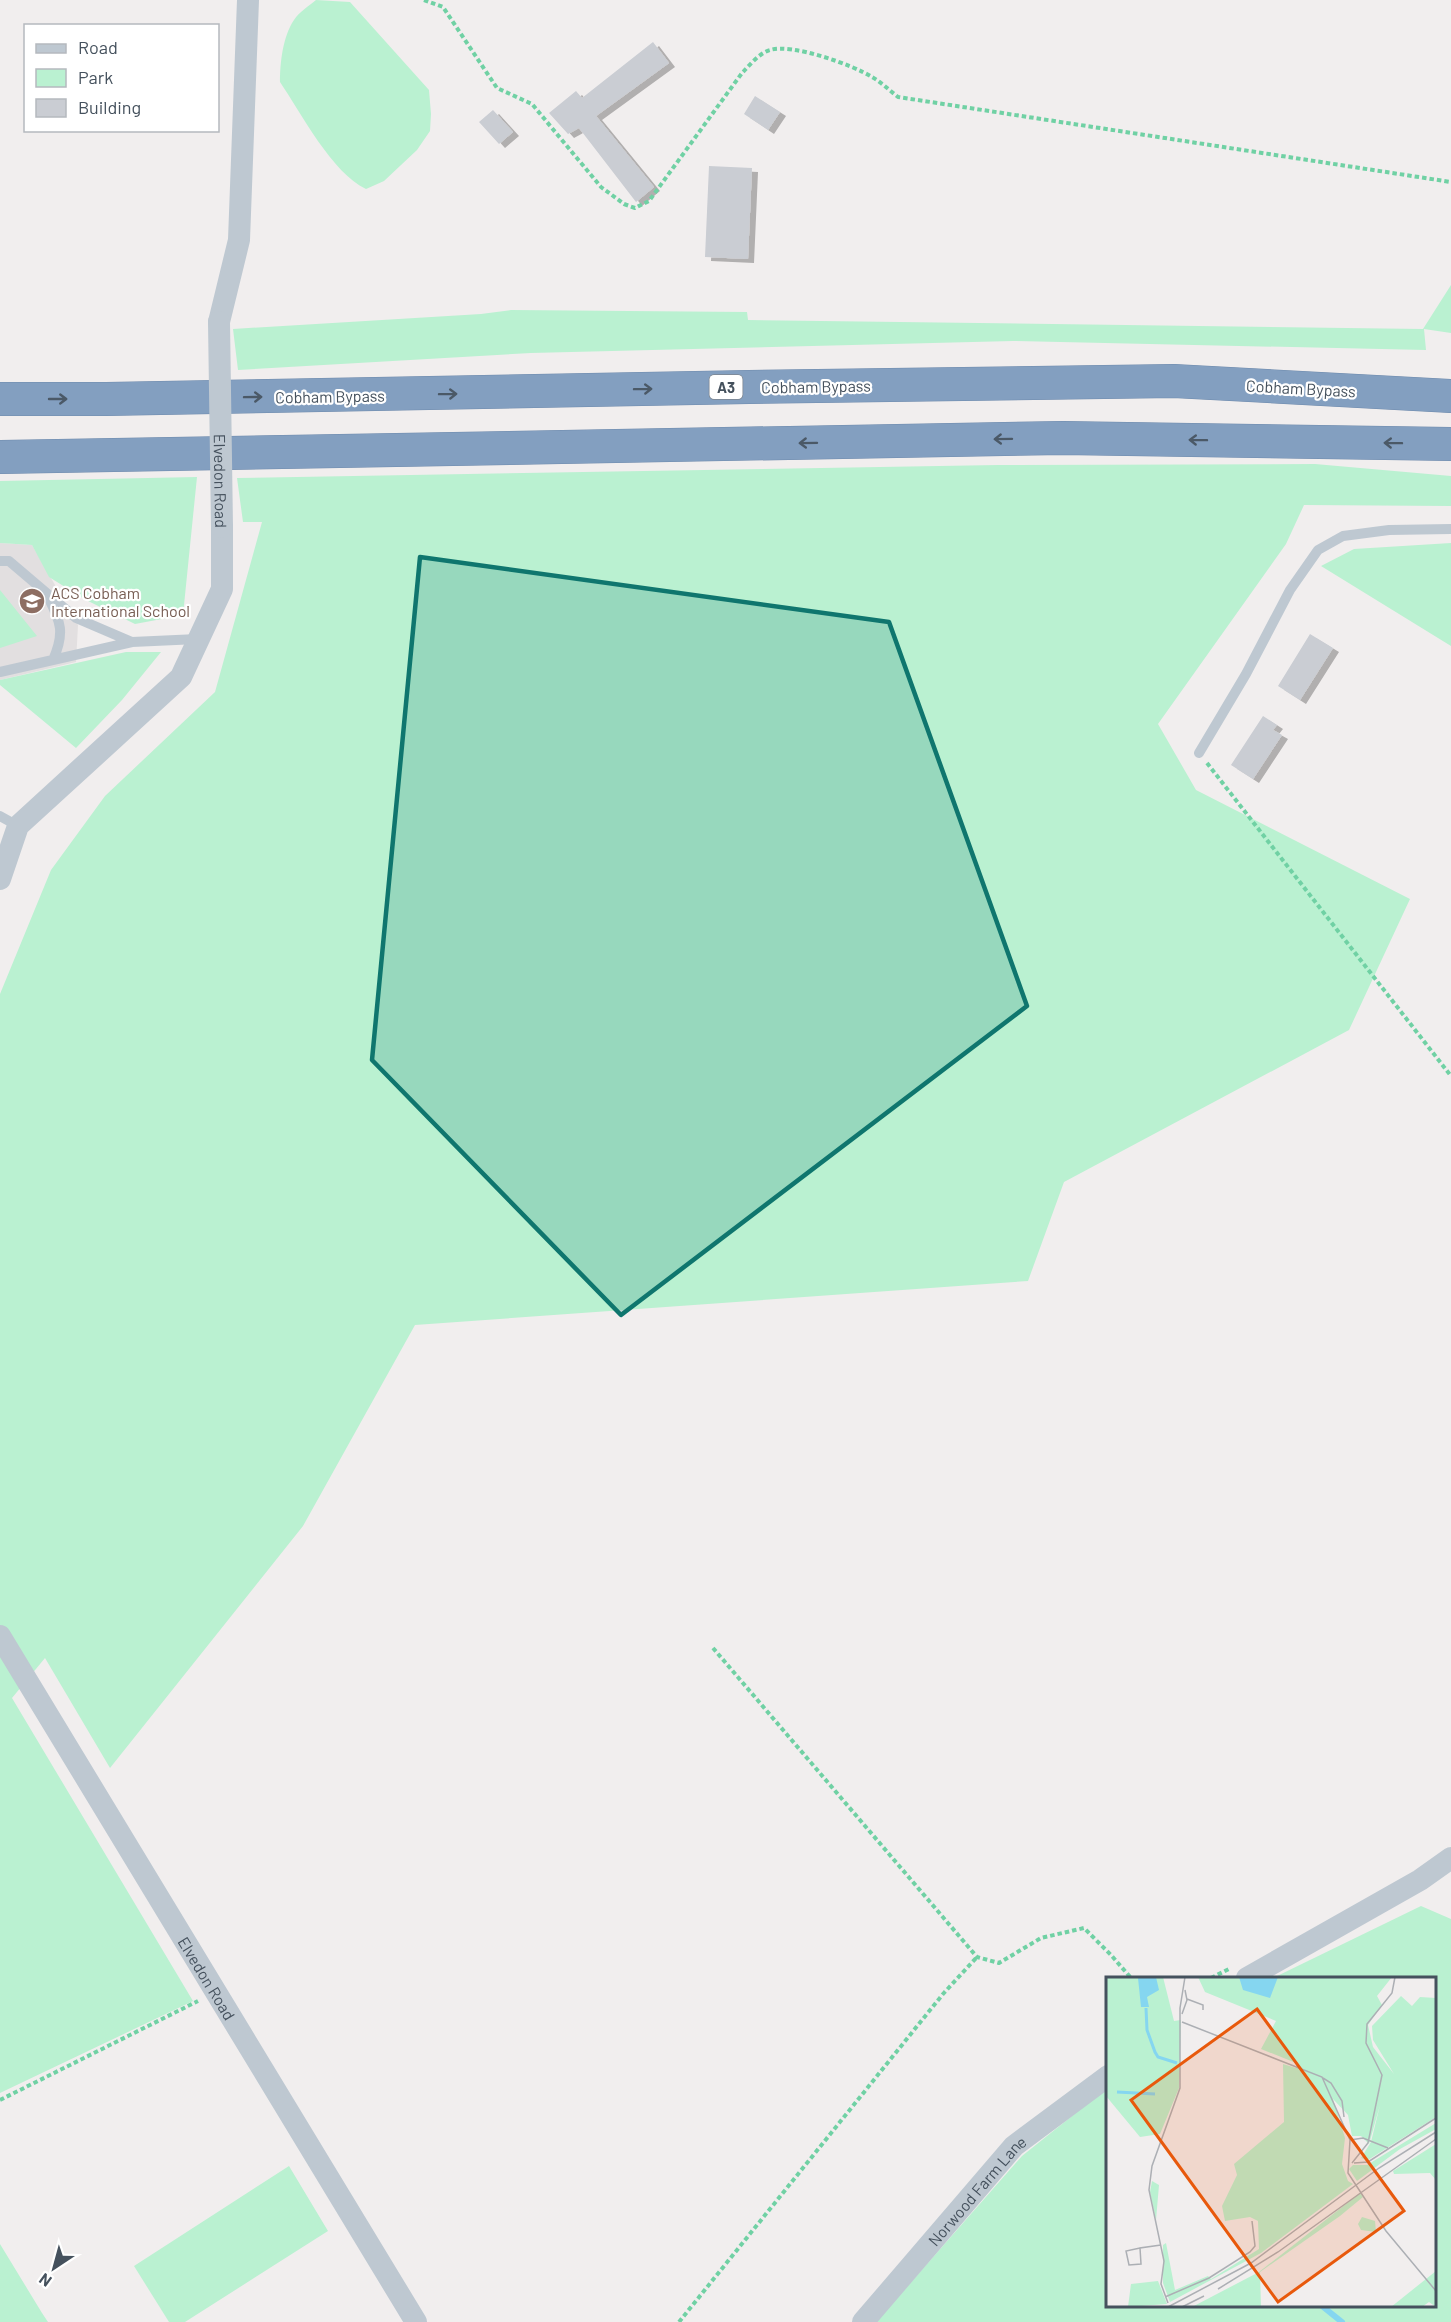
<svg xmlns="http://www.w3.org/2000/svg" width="1451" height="2322" viewBox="0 0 1451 2322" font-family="Barlow,sans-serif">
  <defs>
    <filter id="shadow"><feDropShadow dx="6" dy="4" stdDeviation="0" flood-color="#0004"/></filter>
  </defs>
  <rect width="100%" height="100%" fill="#f1eeee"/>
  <path fill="#e2dfe0" d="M0 543 32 545 78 625 76 662 0 680Z"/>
  <path fill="#baf1d1" d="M316 0 350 2 429 90 431 114 430 131 417 150 384 181 366 189C332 173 301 113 280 82 280 62 283 36 294 20 299 12 309 6 316 0Z
    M1451 285V333L1424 329 1426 350 1013 341 531 353 238 370 233 329 481 314 511 310 747 312 748 320 1423 329Z
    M1315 464 1451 476V506L1304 505 1286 544 1158 724 1196 790 1410 899 1349 1030 1064 1182 1028 1281 415 1325 303 1526 110 1768 45 1658 12 1698 193 2001 0 2093V994L51 870 105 796 215 692 262 522H243L237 478 998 465Z
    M197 477 183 615 135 624 86 600 49 577 32 545 0 543V481Z
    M1451 543V646L1321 566 1354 549Z
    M0 590 37 636 0 648Z
    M126 652H161L122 700 76 748 0 685V680Z
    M1421 1906 1451 1919V2322H876L1022 2156 1107 2088 1108 2306H1434V1978H1273Z
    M289 2166 328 2231 185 2322H169L134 2266Z
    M0 2244 42 2313 48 2322H0Z"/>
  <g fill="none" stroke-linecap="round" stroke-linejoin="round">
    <path stroke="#85d6f0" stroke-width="6" d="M1322 2306 1342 2322"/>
  </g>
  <path fill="#cacdd3" filter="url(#shadow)" d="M653 42 669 63 596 116 654 187 636 202 579 128 568 134 549 113 576 91 582 98Z
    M755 96 780 112 768 130 744 114Z
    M493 110 513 132 499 144 479 122Z
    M709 166 752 168 748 259 705 257Z
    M1310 634 1333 648 1300 700 1278 686Z
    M1263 716 1277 725 1273 730 1282 735 1253 779 1231 765Z"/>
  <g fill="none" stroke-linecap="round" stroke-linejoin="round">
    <defs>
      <path id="highway" d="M0 399H106L749 387 1174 381 1451 396
        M0 457 1063 438 1451 444"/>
    </defs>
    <use href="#highway" stroke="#6e8aac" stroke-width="34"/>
    <path stroke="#70d1a4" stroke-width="4" stroke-dasharray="4.5 3" stroke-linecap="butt" d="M424 0 443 7 497 88 532 104 601 187 624 204 635 208 649 201 742 73C750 65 759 53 770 50 792 43 853 65 872 77 881 82 889 90 898 97L1451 182
      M1207 763 1451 1076
      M713 1648 977 1957 999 1963 1041 1938 1084 1928 1111 1955 1131 1978
      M1211 1978 1229 1969
      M0 2100 198 2001
      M679 2322 943 1994 977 1957"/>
    <path stroke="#bec8d1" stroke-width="10" d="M0 561H9L76 618 132 642 198 639
      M48 597C61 622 65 633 53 660
      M0 672 132 642
      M1199 753 1246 674 1290 590 1318 550 1343 536 1389 530 1451 529
      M0 816 18 826"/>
    <g stroke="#bec8d1" stroke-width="22">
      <path d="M219 322 239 240 248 0"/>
      <path d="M0 879 18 826 181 677 222 589V527"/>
      <path id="s1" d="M0 1636 416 2322"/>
      <path d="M1247 1978 1420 1880 1451 1858"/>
      <path id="s2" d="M863 2322 1014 2146 1108 2076"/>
    </g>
    <use href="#highway" stroke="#839fc0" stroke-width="33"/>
    <path stroke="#bec8d1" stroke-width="22" id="s3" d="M219 322 222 527"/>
  </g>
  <defs><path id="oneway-shaft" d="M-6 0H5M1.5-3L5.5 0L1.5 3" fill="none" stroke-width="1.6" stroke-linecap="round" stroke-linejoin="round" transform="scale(1.5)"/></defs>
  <g stroke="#4b5967">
    <use href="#oneway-shaft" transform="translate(643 389) rotate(-1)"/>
    <use href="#oneway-shaft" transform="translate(448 394) rotate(-1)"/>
    <use href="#oneway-shaft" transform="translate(253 397) rotate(-1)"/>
    <use href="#oneway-shaft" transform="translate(58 399)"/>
    <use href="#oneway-shaft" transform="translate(1003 439) rotate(179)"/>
    <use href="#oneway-shaft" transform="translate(1198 440) rotate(-179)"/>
    <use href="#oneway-shaft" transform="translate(808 443) rotate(179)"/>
    <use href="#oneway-shaft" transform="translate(1393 443) rotate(-179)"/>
  </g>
  <path fill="#0f766e" fill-opacity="0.2" stroke="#0f766e" stroke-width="4.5" stroke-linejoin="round" d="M420 557 889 622 1027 1006 621 1315 372 1060Z"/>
  <defs>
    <symbol id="school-disc" viewBox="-11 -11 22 22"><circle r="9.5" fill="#8d6e63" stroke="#fff"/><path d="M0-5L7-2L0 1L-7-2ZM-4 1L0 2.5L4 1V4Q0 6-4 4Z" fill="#fff"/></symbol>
  </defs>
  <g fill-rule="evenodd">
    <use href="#school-disc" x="17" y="586" width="30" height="30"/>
  </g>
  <g text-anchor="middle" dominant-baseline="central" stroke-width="4.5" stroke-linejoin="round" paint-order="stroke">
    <rect fill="#fff" stroke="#7d858e" stroke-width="1.5" x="709.5" y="375" width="33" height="24" rx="4.5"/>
    <g font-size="15" font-weight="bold" fill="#45515d">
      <text x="726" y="387">A3</text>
    </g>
    <g font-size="16" fill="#45515d" stroke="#fff">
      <text transform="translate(816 386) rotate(-1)">Cobham Bypass</text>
      <text transform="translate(1301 388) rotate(3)">Cobham Bypass</text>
      <text transform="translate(330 396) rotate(-1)">Cobham Bypass</text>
      <text stroke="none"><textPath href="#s3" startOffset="159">Elvedon Road</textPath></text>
      <text stroke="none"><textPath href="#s1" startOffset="400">Elvedon Road</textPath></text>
      <text stroke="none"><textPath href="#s2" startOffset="174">Norwood Farm Lane</textPath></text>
    </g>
    <g font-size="16" fill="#785e54" stroke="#fff" text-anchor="start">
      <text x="51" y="592">ACS Cobham<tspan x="51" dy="18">International School</tspan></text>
    </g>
  </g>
  <g transform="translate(1106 1977)">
    <rect width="330" height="330" fill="#f1eeee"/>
    <path d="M0 0H57L68 44 75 43 73 111 54 157 34 160 0 119ZM92 0H286L271 19 276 28 262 48 267 70 288 97 267 63 266 49 295 19 306 29 314 20 330 21V140L262 183 255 181 265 165 274 128 263 167 255 159H246L242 138 227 122 239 161 236 187 242 204 247 207 155 276 64 325 57 306V268L60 266 69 313 102 299 105 302 153 272 152 244 144 240 119 244 116 229 131 198 128 187 178 145 177 87 190 91V86L155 72 170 44 99 15ZM330 146V152L294 172 251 204 243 192 247 188H261ZM330 167V203L324 196 288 197 287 194ZM46 204 53 208 50 243 44 215ZM254 216 257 220 234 239 154 295 155 330H86L153 295ZM256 240 269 244 270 255 255 253 252 247ZM330 294V330L323 325 316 330H285ZM52 304 61 327 22 330 25 307Z" fill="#baf1d1"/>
    <path d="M50 0 53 13 41 20 43 30H35L32 1ZM133 0H172L164 21 137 13Z" fill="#85d6f0"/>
    <path fill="none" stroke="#85d6f0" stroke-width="3" d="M40 31 41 53 49 75 52 80 71 86M11 115 49 117"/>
    <path fill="none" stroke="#acafb4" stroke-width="1.5" d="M81 22 97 28V33M76 37 81 23 79 13M76 45 216 100 244 163 242 196 280 254 330 314M217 101 225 106 236 124 238 140M244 163 257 161 282 171M246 186 262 166 276 98 260 66 261 47 286 16 289 0M248 186 262 185 330 141M34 271 20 274 23 288 35 287 34 271 55 268M112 312 172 275 330 162M59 320 103 301 144 275 149 269 146 244M62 326 55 307 58 284 43 213 46 189 74 111V31L79 0M62 330 145 286 273 191 330 155M76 330 98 319"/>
    <path fill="#e8590c" fill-opacity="0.15" stroke="#e8590c" stroke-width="3" d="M151 32 298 234 172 325 25 123Z"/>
    <rect width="330" height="330" fill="none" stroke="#45515d" stroke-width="3"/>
  </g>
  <rect x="24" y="24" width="195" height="108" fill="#ffffff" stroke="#b5b9be" stroke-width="1.5"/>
  <rect x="36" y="44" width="30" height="9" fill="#bec8d1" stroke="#b5b9be" stroke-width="1.5"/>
  <text x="78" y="54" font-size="18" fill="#45515d">Road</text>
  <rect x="36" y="69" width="30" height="18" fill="#baf1d1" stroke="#b5b9be" stroke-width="1.5"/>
  <text x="78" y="84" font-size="18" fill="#45515d">Park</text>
  <rect x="36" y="99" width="30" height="18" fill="#cacdd3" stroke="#b5b9be" stroke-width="1.5"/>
  <text x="78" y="114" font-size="18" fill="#45515d">Building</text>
  <g transform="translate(54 2268) rotate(216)" stroke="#ffffff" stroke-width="4.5" paint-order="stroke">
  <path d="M0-4.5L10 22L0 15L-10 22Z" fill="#45515d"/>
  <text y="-9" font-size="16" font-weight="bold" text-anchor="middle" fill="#45515d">N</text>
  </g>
</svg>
